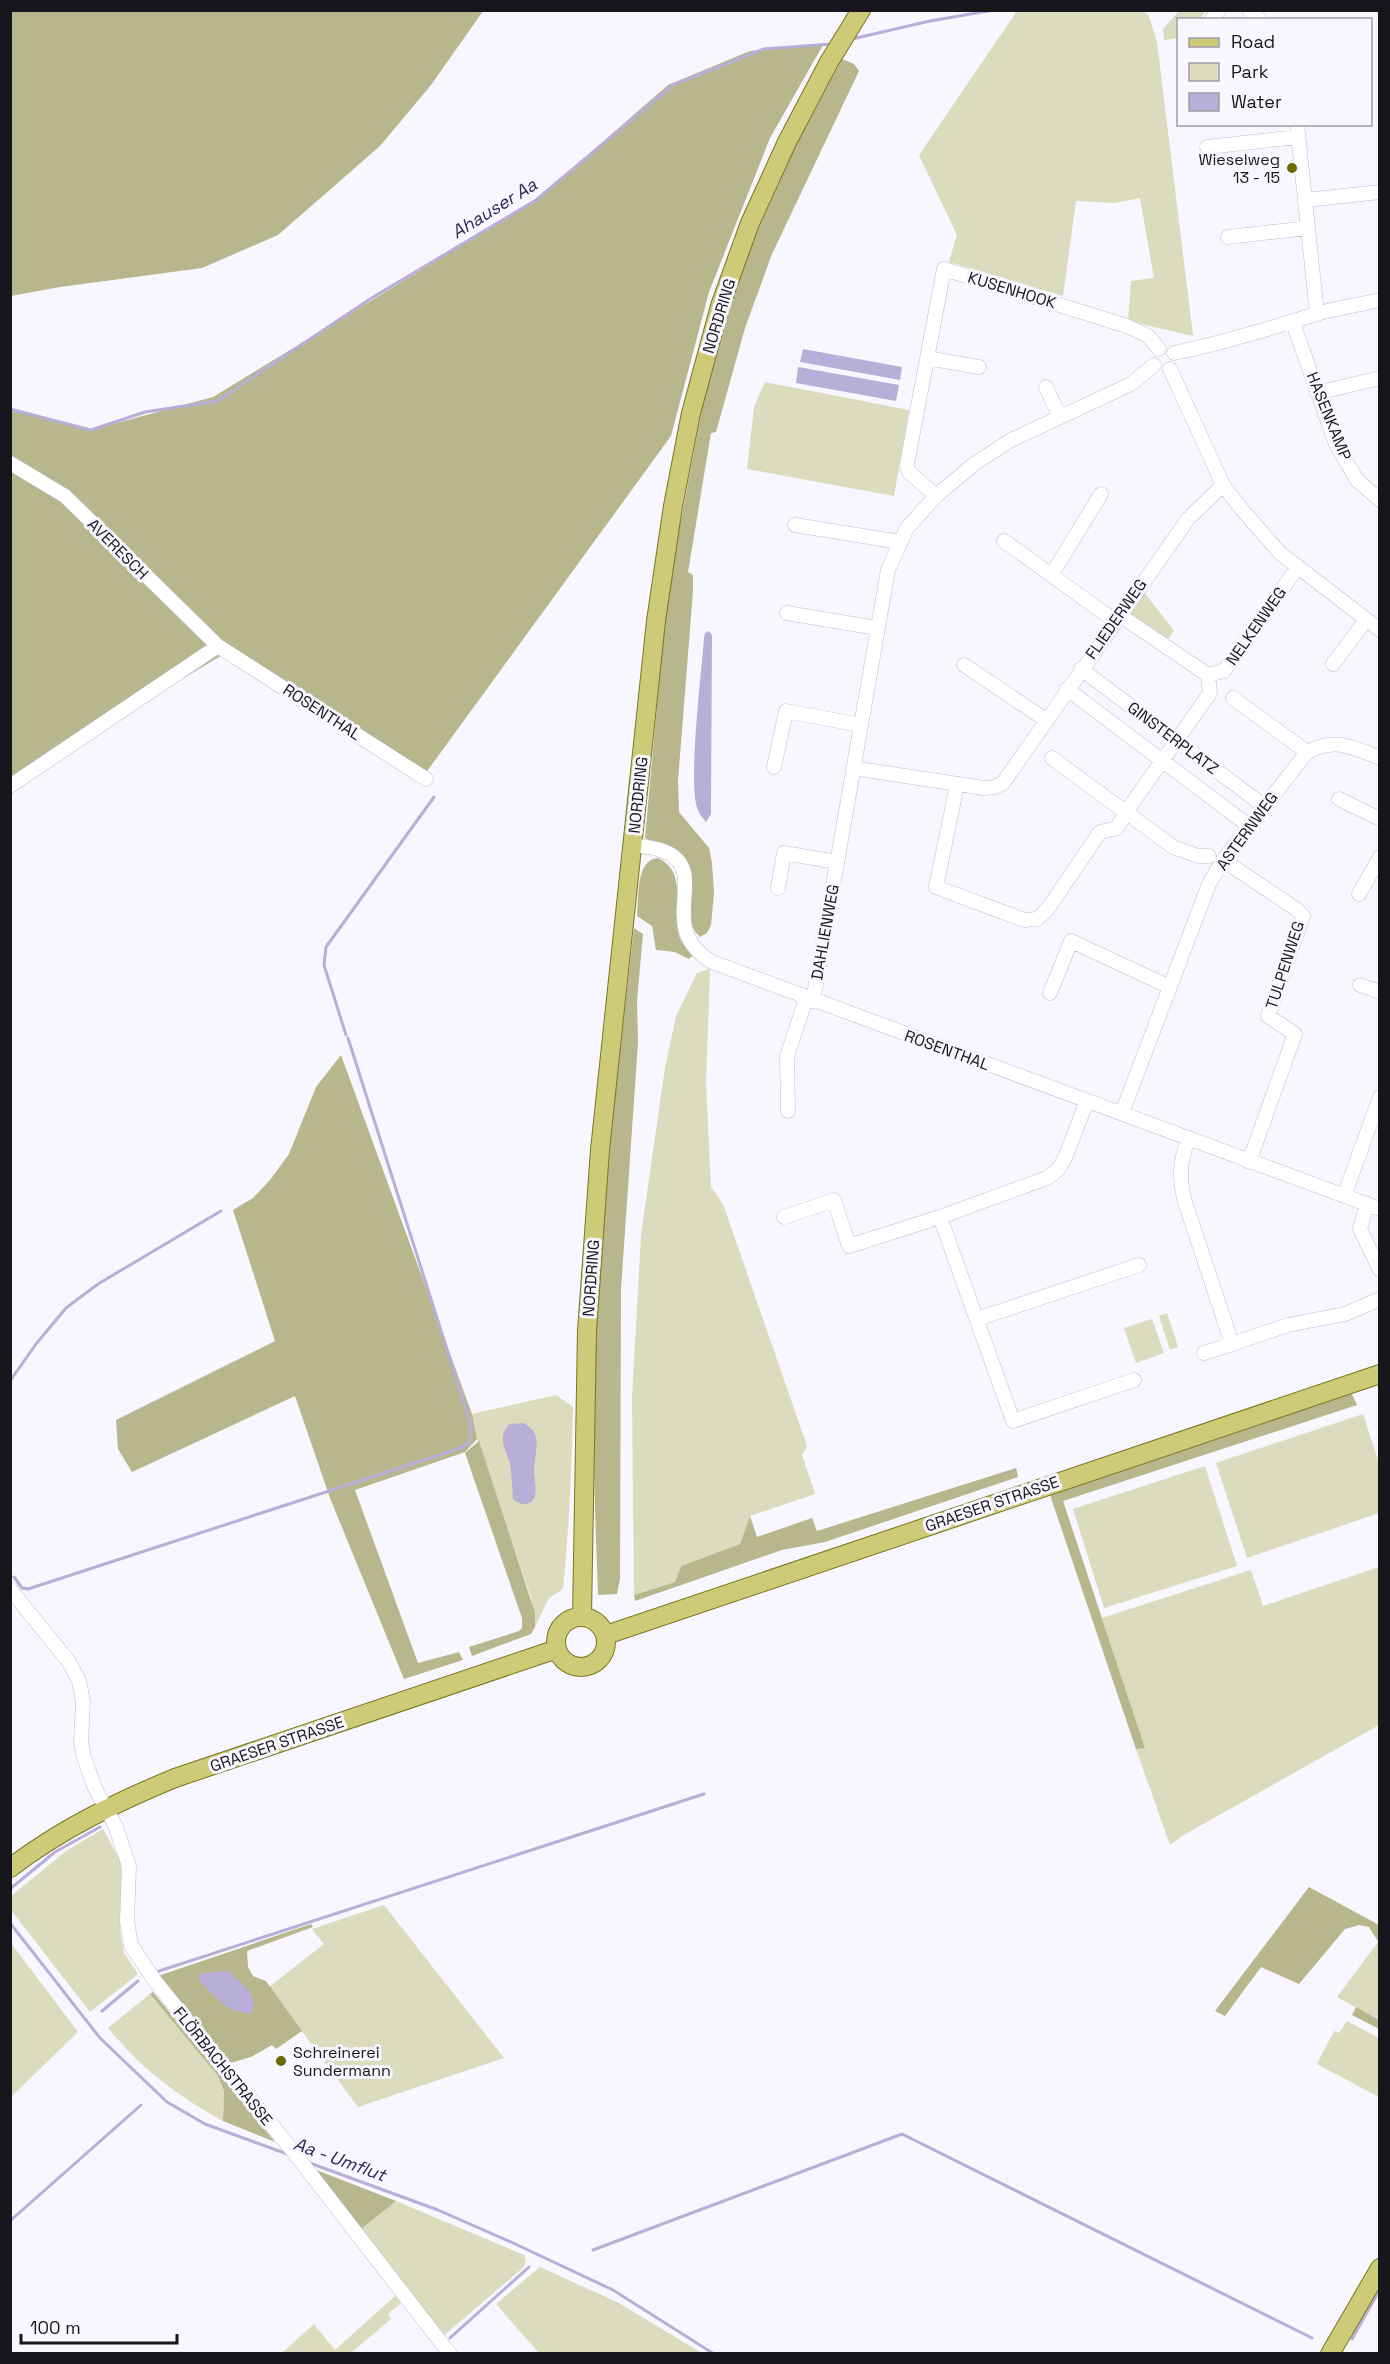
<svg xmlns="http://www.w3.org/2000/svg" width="1390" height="2364" viewBox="0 0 1390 2364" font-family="'Space Grotesk',sans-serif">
  <rect width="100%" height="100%" fill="#f8f6ff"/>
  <path fill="#dbdbbe" d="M1017 11H1143L1149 16 1157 42 1193 336 1128 321 1131 281 1154 278 1140 198 1115 203 1076 201 1063 296 949 262 957 235 919 155Z
    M1179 11H1206L1199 19 1178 20V38L1164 40 1163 29Z
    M765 382 909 410 894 496 747 469 754 407Z
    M1144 592 1174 631 1164 645 1127 620Z
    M710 969 706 1083 711 1187 723 1204 807 1446 802 1455 815 1494 750 1516 740 1544 681 1566 675 1582 634 1595 632 1398 641 1235 665 1068 676 1016 697 973Z
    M1167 1313 1178 1347 1170 1350 1159 1316Z
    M1152 1319 1164 1353 1136 1363 1124 1328Z
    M556 1395 573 1407C572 1468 569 1528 563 1589L549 1598 535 1627 531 1598 477 1439 472 1414Z
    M1363 1414 1379 1463V1513L1247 1558 1216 1463Z
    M1205 1466 1237 1566 1104 1608 1073 1509Z
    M1379 1567V1725L1182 1836 1170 1845 1136 1749 1145 1748 1102 1618 1251 1570 1263 1606Z
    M103 1829 120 1860 123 1889 120 1930 124 1953 138 1974 90 2012 11 1910V1896L66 1851Z
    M384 1905 504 2058 358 2107 269 1987 324 1944 312 1929Z
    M1378 1942 1379 1943V2020L1337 1997Z
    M11 1943 78 2032 11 2097 10 1943Z
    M150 1994 218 2076 224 2091 223 2121C175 2094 143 2070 108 2028Z
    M1347 2021 1379 2038V2097L1317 2064 1334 2031 1339 2033Z
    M396 2201 524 2255 526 2261 524 2267 442 2337 360 2230Z
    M540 2267 617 2302 702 2353H539L496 2304Z
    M395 2296 401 2303 388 2314 391 2319 351 2353H282L314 2324 335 2350Z"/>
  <path fill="#b7b68c" d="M11 10H483V11L431 85 380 146 278 235 202 268 60 287 11 296Z
    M823 45 770 138 709 292 671 436 425 774 224 654 11 781 10 409 91 430 213 397 536 200 668 85 750 51Z
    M842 59 854 64 859 71 772 254 745 328 716 432 711 433 688 572 693 575V591L678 781 679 812 709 848 712 863 714 893 711 925 707 933 700 937C682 921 688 886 688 864 678 846 663 846 645 838L667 594 705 393 732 298 757 232 789 159Z
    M658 858C693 875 666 918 683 944 686 948 690 951 693 955L689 959 675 952 656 950 652 926 637 916C639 899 635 860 658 858Z
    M634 928 643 934 637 1001 638 1042 621 1289 620 1579 617 1594 598 1595C596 1542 594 1488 594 1435 594 1266 615 1096 634 928Z
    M341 1055 472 1414 477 1439 465 1452 355 1490 418 1663 459 1652 463 1660 404 1679 330 1498 295 1396 132 1472 118 1449 116 1420 275 1341 233 1210 253 1198 270 1180 289 1154 316 1087Z
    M1352 1394 1357 1405 1063 1501 1145 1748 1136 1749 1050 1495Z
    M479 1441 535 1613V1627L531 1634 472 1656 469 1647 519 1631 522 1628V1618L465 1453Z
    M1016 1468 1018 1477 825 1542 782 1550 635 1601 634 1595 675 1582 681 1566 740 1544 750 1516 757 1537 812 1518 817 1531Z
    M1309 1887 1379 1925V1943L1369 1927 1359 1925 1345 1929 1299 1984 1261 1967 1225 2016 1215 2011Z
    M311 1924 313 1927 247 1951 248 1967 253 1976 266 1981 302 2031 276 2049 272 2045 251 2057 227 2064 158 1976Z
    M153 1992 275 2142 223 2121 224 2091 218 2076 150 1994Z
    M1356 2007 1379 2020V2029L1352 2015Z
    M312 2169 319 2171 396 2201 360 2230Z"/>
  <path fill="#b7afd7" d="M803 349 902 367 900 380 800 362Z
    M798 367 899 385 896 401 796 383Z
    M709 631 712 635 711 805V814L706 822C703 818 699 814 698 810 687 788 702 669 704 638L705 633Z
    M524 1423C530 1427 534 1430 536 1437 538 1448 534 1460 534 1471 534 1481 541 1502 526 1504 521 1505 517 1502 513 1499 512 1488 512 1475 510 1464 506 1449 496 1437 510 1424Z
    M229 1971C240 1983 261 1996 251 2013 228 2014 213 1995 199 1980V1976L202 1973Z"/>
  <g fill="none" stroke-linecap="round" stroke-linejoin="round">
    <path stroke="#b7afd7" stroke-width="3" d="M852 39 930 21 994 10
      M10 409 91 430 145 412 217 401 370 299 536 200 673 85 764 49 831 44
      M346 1035 324 965 326 947 434 797
      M10 1381 36 1344 66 1308 98 1284 221 1211
      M14 1577 22 1588 28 1589 458 1449C471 1444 471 1439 471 1425L348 1038
      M10 1889 55 1852 100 1827
      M10 1923 100 2038 167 2102 205 2124 290 2155
      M159 1971 704 1794
      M102 2011 138 1981
      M307 2162 438 2210 511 2242 613 2290 714 2354
      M10 2221 141 2105
      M593 2250 902 2134 1312 2338
      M450 2338 529 2267
      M1352 2339 1380 2289"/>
    <defs>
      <path id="minor" d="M1249 10 1260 20
        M1211 20 1219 10
        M1297 124 1317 314
        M1207 147 1298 137
        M1306 200 1380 192
        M1228 237 1308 228
        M1293 323 1336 444 1357 480 1380 500
        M1174 353C1222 343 1269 329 1316 314 1337 308 1359 305 1380 300
        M927 358 979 367
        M1170 369 1223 485 1244 512 1280 553 1380 630
        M1046 387 1056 409 1063 416
        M1317 393 1380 378
        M10 463 65 496 218 646 426 779
        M936 496 908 471 907 464 944 269 1127 326 1148 336 1159 349
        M1192 515 1223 485
        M795 525 900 542
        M1004 541 1115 621
        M1052 574 1101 494
        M787 613 877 628
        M1127 620 1208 675
        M1333 664 1366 620
        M964 665 1046 720
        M1081 669 1264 806
        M1208 675 1224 671 1298 567
        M1067 689 1249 826
        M1233 698 1307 752
        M1052 758 1173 847 1198 856H1209
        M774 767 786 711 860 725
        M853 768 984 788 995 787 1003 783 1188 519
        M957 785 936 887 1024 920 1037 919 1047 910 1100 832 1117 828 1126 812 1210 693 1208 675
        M10 786 218 646
        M1339 799 1380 819
        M633 845C646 847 662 848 673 856 705 879 657 929 712 962L1380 1209
        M1223 860 1296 909 1303 916 1268 1016 1295 1034 1249 1162
        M778 888 784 853 837 862
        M1359 894 1380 857
        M1360 985 1380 992
        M1050 993 1071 941 1170 987
        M813 1001 888 570 907 528 936 496 974 464 1011 440 1131 384 1154 365
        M1087 1101 1065 1158 1058 1170 1047 1178 940 1217 1013 1421 1134 1380
        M788 1111 787 1056 806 999
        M1122 1113 1209 884 1223 860 1307 752C1336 737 1352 747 1380 758
        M1188 1139C1180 1163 1179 1174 1184 1199L1232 1344 1288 1325 1345 1314 1380 1299
        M1344 1196 1380 1097
        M1367 1204 1360 1229 1380 1270
        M784 1217 834 1200 849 1246 940 1217
        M977 1319 1139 1265
        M1204 1353 1232 1344
        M10 1589 69 1662 79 1681 83 1701 81 1742 84 1758 95 1788 115 1825 129 1866 127 1922 131 1945 155 1981 292 2150 450 2354"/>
      <path id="major" d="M582 1616 587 1331 600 1150 656 621 673 506 691 413 720 306 750 223 787 142 829 62 861 10
        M556 1642a25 25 0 1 1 50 0a25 25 0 1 1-50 0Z
        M606 1635 1380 1374
        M10 1868C61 1829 117 1802 175 1778L557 1649
        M1330 2354 1380 2268"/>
    </defs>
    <use href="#minor" stroke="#c0bcd0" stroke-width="15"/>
    <use href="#major" stroke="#79761e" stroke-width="20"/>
    <use href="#minor" stroke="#fff" stroke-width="14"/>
    <use href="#major" stroke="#cecb78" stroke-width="18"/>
  </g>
  <g fill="#6c6801" stroke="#f8f6ff" stroke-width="2">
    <circle cx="1292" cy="168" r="6"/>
    <circle cx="281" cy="2061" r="6"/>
  </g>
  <g text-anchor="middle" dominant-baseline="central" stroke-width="6" stroke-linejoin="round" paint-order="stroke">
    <g font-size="16" fill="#17161d" stroke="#f8f6ff" text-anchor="end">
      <text x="1280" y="159">Wieselweg<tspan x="1280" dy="18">13 - 15</tspan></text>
      <text x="293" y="2052" text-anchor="start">Schreinerei<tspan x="293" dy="18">Sundermann</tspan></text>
    </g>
    <g font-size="16" fill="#17161d" stroke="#f8f6ff">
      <text transform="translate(1012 290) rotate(17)">KUSENHOOK</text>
      <text transform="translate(719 316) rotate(-73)">NORDRING</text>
      <text transform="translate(1329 416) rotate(68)">HASENKAMP</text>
      <text transform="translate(118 549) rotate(45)">AVERESCH</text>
      <text transform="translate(1116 619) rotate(-55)">FLIEDERWEG</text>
      <text transform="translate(1256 626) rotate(-55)">NELKENWEG</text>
      <text transform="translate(322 712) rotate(33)">ROSENTHAL</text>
      <text transform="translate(1173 738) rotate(37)">GINSTERPLATZ</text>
      <text transform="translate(638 795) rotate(-84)">NORDRING</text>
      <text transform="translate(1247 831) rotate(-54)">ASTERNWEG</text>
      <text transform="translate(825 932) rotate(-80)">DAHLIENWEG</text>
      <text transform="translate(1285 965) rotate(-72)">TULPENWEG</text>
      <text transform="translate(947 1050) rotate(20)">ROSENTHAL</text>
      <text transform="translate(591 1278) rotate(-86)">NORDRING</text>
      <text transform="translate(992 1504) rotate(-19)">GRAESER STRASSE</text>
      <text transform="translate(277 1744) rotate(-19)">GRAESER STRASSE</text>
      <text transform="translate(223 2066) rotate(51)">FLÖRBACHSTRASSE</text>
    </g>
    <g font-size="18" font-style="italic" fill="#342457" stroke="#f8f6ff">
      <text transform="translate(494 208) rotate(-32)">Ahauser Aa</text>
      <text transform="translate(340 2159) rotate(20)">Aa - Umflut</text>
    </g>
  </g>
  <rect width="1390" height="2364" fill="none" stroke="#17161d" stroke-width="24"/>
  <rect x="1177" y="18" width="195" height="108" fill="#f8f6ff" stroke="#9e9ca5" stroke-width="1.5"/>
  <rect x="1189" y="38" width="30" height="9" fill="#cecb78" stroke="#9e9ca5" stroke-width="1.5"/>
  <text x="1231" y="48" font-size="18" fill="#17161d">Road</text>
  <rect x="1189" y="63" width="30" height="18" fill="#dbdbbe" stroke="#9e9ca5" stroke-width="1.5"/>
  <text x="1231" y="78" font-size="18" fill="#17161d">Park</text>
  <rect x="1189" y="93" width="30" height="18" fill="#b7afd7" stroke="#9e9ca5" stroke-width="1.5"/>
  <text x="1231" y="108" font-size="18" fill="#17161d">Water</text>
  <path d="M21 2334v9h156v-9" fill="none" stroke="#17161d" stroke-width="3"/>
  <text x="30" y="2334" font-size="18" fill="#17161d" stroke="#f8f6ff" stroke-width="4.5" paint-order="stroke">100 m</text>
</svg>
